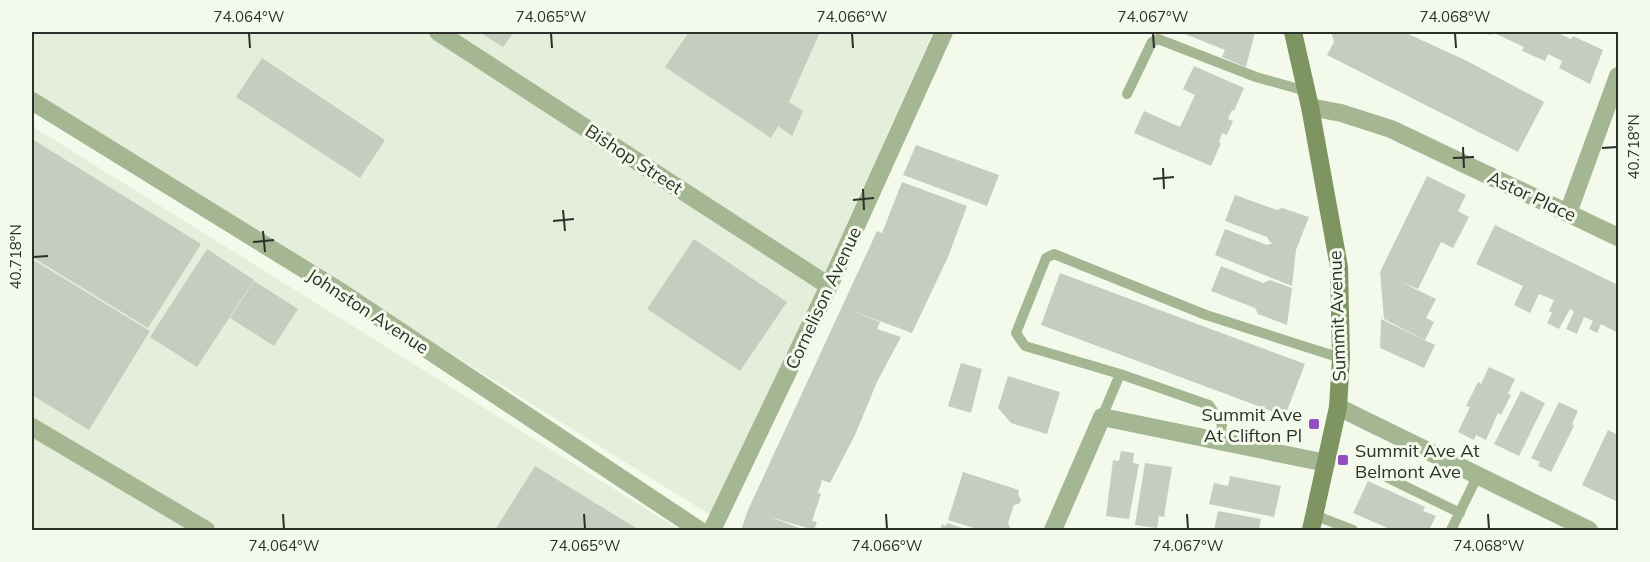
<svg xmlns="http://www.w3.org/2000/svg" width="1650" height="562" viewBox="0 0 1650 562" font-family="Mulish,sans-serif">
  <rect width="100%" height="100%" fill="#f3faec"/>
  <path fill="#e5eeda" d="M32 32H933L715 518 32 93Z
    M32 126 680 530H32Z"/>
  <path fill="#c6ccbf" d="M479 32H514L503 47Z
    M689 32H820L789 102 803 111 792 136 778 126 771 138 665 67Z
    M1180 32H1255L1246 67 1222 57 1225 50Z
    M1331 32H1404L1467 61 1544 102 1518 152 1327 55 1334 42Z
    M1483 32H1556L1571 39 1573 36 1603 50 1590 84 1559 68 1562 61 1548 54 1545 61 1522 51 1524 47 1492 32 1490 35Z
    M262 58 385 140 360 178 236 97Z
    M1194 66 1244 88 1234 111 1232 110 1228 119 1233 121 1227 135 1222 133 1219 142 1221 143 1211 166 1134 133 1144 111 1180 127 1195 95 1183 89Z
    M32 139 201 244 148 328 32 257Z
    M916 145 999 175 987 206 903 175Z
    M1427 176 1466 195 1458 211 1469 217 1453 248 1441 242 1418 289 1399 281 1436 299 1426 318 1434 322 1425 340 1384 319 1380 272Z
    M902 182 967 206 948 257 912 333 847 309 880 322 877 329 901 337 877 382 855 435 830 483 822 480 818 493 821 494 812 521 817 522 814 530 770 517 805 530H741L748 510 877 231 882 233Z
    M1235 195 1277 210 1282 208 1309 217 1296 250 1292 286 1215 255 1225 229 1267 245 1273 243 1270 242 1267 237 1225 221Z
    M1495 225 1618 285V333L1601 324 1597 333 1589 329 1593 321 1584 317 1577 334 1566 329 1574 312 1570 309 1559 329 1547 323 1552 313 1549 311 1554 300 1539 294 1530 313 1514 305 1523 286 1476 264Z
    M694 239 787 302 740 371 647 309Z
    M207 249 254 280 197 367 150 337Z
    M32 259 150 331 89 430 32 395Z
    M1221 266 1263 283 1270 280 1292 288 1287 325 1258 314 1255 308 1211 291Z
    M1060 273 1305 364 1285 416 1041 325Z
    M254 281 298 309 274 346 230 318Z
    M1381 319 1435 345 1424 368 1380 348Z
    M961 363 982 369 971 413 948 406Z
    M1489 367 1515 379 1508 394 1511 395 1501 415 1498 413 1486 440 1476 435 1474 440 1458 432 1470 407 1466 406 1478 382 1481 384Z
    M1008 376 1060 392 1047 434 1011 423 998 408Z
    M1521 391 1545 403 1519 456 1494 444Z
    M1559 402 1578 411 1572 424 1574 426 1551 472 1538 466 1540 462 1531 458Z
    M1608 430 1618 435V502L1582 485Z
    M1121 451 1134 453 1133 463 1139 464 1129 519 1106 516 1113 460 1119 461Z
    M1145 463 1172 467 1164 517 1159 516 1157 528 1135 525Z
    M535 466 636 528 634 530H495Z
    M963 472 1019 490 1018 494 1021 500 1020 503 1014 505 1008 523 1011 530H980L948 520Z
    M1230 476 1281 486 1274 517 1209 504 1214 483 1228 486Z
    M1368 481 1425 507 1423 511 1436 516 1429 530H1392L1353 513Z
    M1218 511 1261 519 1259 530H1214Z
    M947 523 969 530H940L942 524 946 526Z"/>
  <g fill="none" stroke-linecap="round" stroke-linejoin="round">
    <path stroke="#a5b692" stroke-width="10" d="M1127 94 1152 42 1158 39 1256 77 1306 91
      M1120 374 1209 405 1222 424 1220 441
      M1102 417 1120 374 1025 346 1016 333 1046 258 1054 254 1206 315 1341 358
      M1376 472 1460 513
      M1314 515 1353 530
      M1451 530 1478 475"/>
    <path stroke="#a5b692" stroke-width="18" d="M438 32 829 286
      M32 101 341 292 699 530
      M1310 107 1341 113 1391 129 1618 237
      M1568 213 1618 76
      M1338 407 1589 530
      M32 427 206 530
      M712 530 829 286 944 32
      M1053 530 1102 417 1326 463"/>
    <path stroke="#7e9561" stroke-width="18" d="M1293 32 1310 107 1339 267 1341 358 1338 407 1311 530"/>
  </g>
  <path fill="none" stroke="#2d2f2a" stroke-width="2" d="M249 33 250 48M551 33 552 48M852 33 853 48M1153 33 1154 48M1455 33 1456 48M1463 147 1464 168M1602 148 1617 147M1453 158 1474 157M1163 168 1164 189M1153 179 1174 177M863 189 864 210M853 200 874 198M563 210 565 231M553 221 574 219M263 231 265 252M253 242 274 240M33 257 48 256M283 514 284 529M584 514 585 529M886 514 887 529M1187 514 1188 529M1488 514 1489 529"/>
  <g fill="#924fc4" stroke="#f3faec" stroke-width="2">
    <rect x="1308" y="418" width="12" height="12" rx="3"/>
    <rect x="1337" y="454" width="12" height="12" rx="3"/>
  </g>
  <g text-anchor="middle" dominant-baseline="central" stroke-width="6" stroke-linejoin="round" paint-order="stroke">
    <g font-size="18" fill="#2d2f2a" stroke="#f3faec">
      <text transform="translate(634 159) rotate(33)">Bishop Street</text>
      <text transform="translate(1532 196) rotate(25)">Astor Place</text>
      <text transform="translate(823 298) rotate(-65)">Cornelison Avenue</text>
      <text transform="translate(368 311) rotate(33)">Johnston Avenue</text>
      <text transform="translate(1337 316) rotate(-92)">Summit Avenue</text>
    </g>
    <g font-size="18" fill="#2d2f2a" stroke="#f3faec" text-anchor="end">
      <text x="1302" y="414">Summit Ave<tspan x="1302" dy="21">At Clifton Pl</tspan></text>
      <text x="1355" y="450" text-anchor="start">Summit Ave At<tspan x="1355" dy="21">Belmont Ave</tspan></text>
    </g>
  </g>
  <rect width="1650" height="562" fill="none" stroke="#f3faec" stroke-width="66"/>
  <rect x="33" y="33" width="1584" height="496" fill="none" stroke="#2d2f2a" stroke-width="2"/>
  <g font-size="15" text-anchor="middle" fill="#2d2f2a">
    <text x="249" y="22">74.064°W</text>
    <text x="551" y="22">74.065°W</text>
    <text x="852" y="22">74.066°W</text>
    <text x="1153" y="22">74.067°W</text>
    <text x="1455" y="22">74.068°W</text>
    <text transform="translate(1634 147) rotate(-90)" y="5">40.718°N</text>
    <text transform="translate(16 257) rotate(-90)" y="5">40.718°N</text>
    <text x="284" y="551">74.064°W</text>
    <text x="585" y="551">74.065°W</text>
    <text x="887" y="551">74.066°W</text>
    <text x="1188" y="551">74.067°W</text>
    <text x="1489" y="551">74.068°W</text>
  </g>
</svg>
